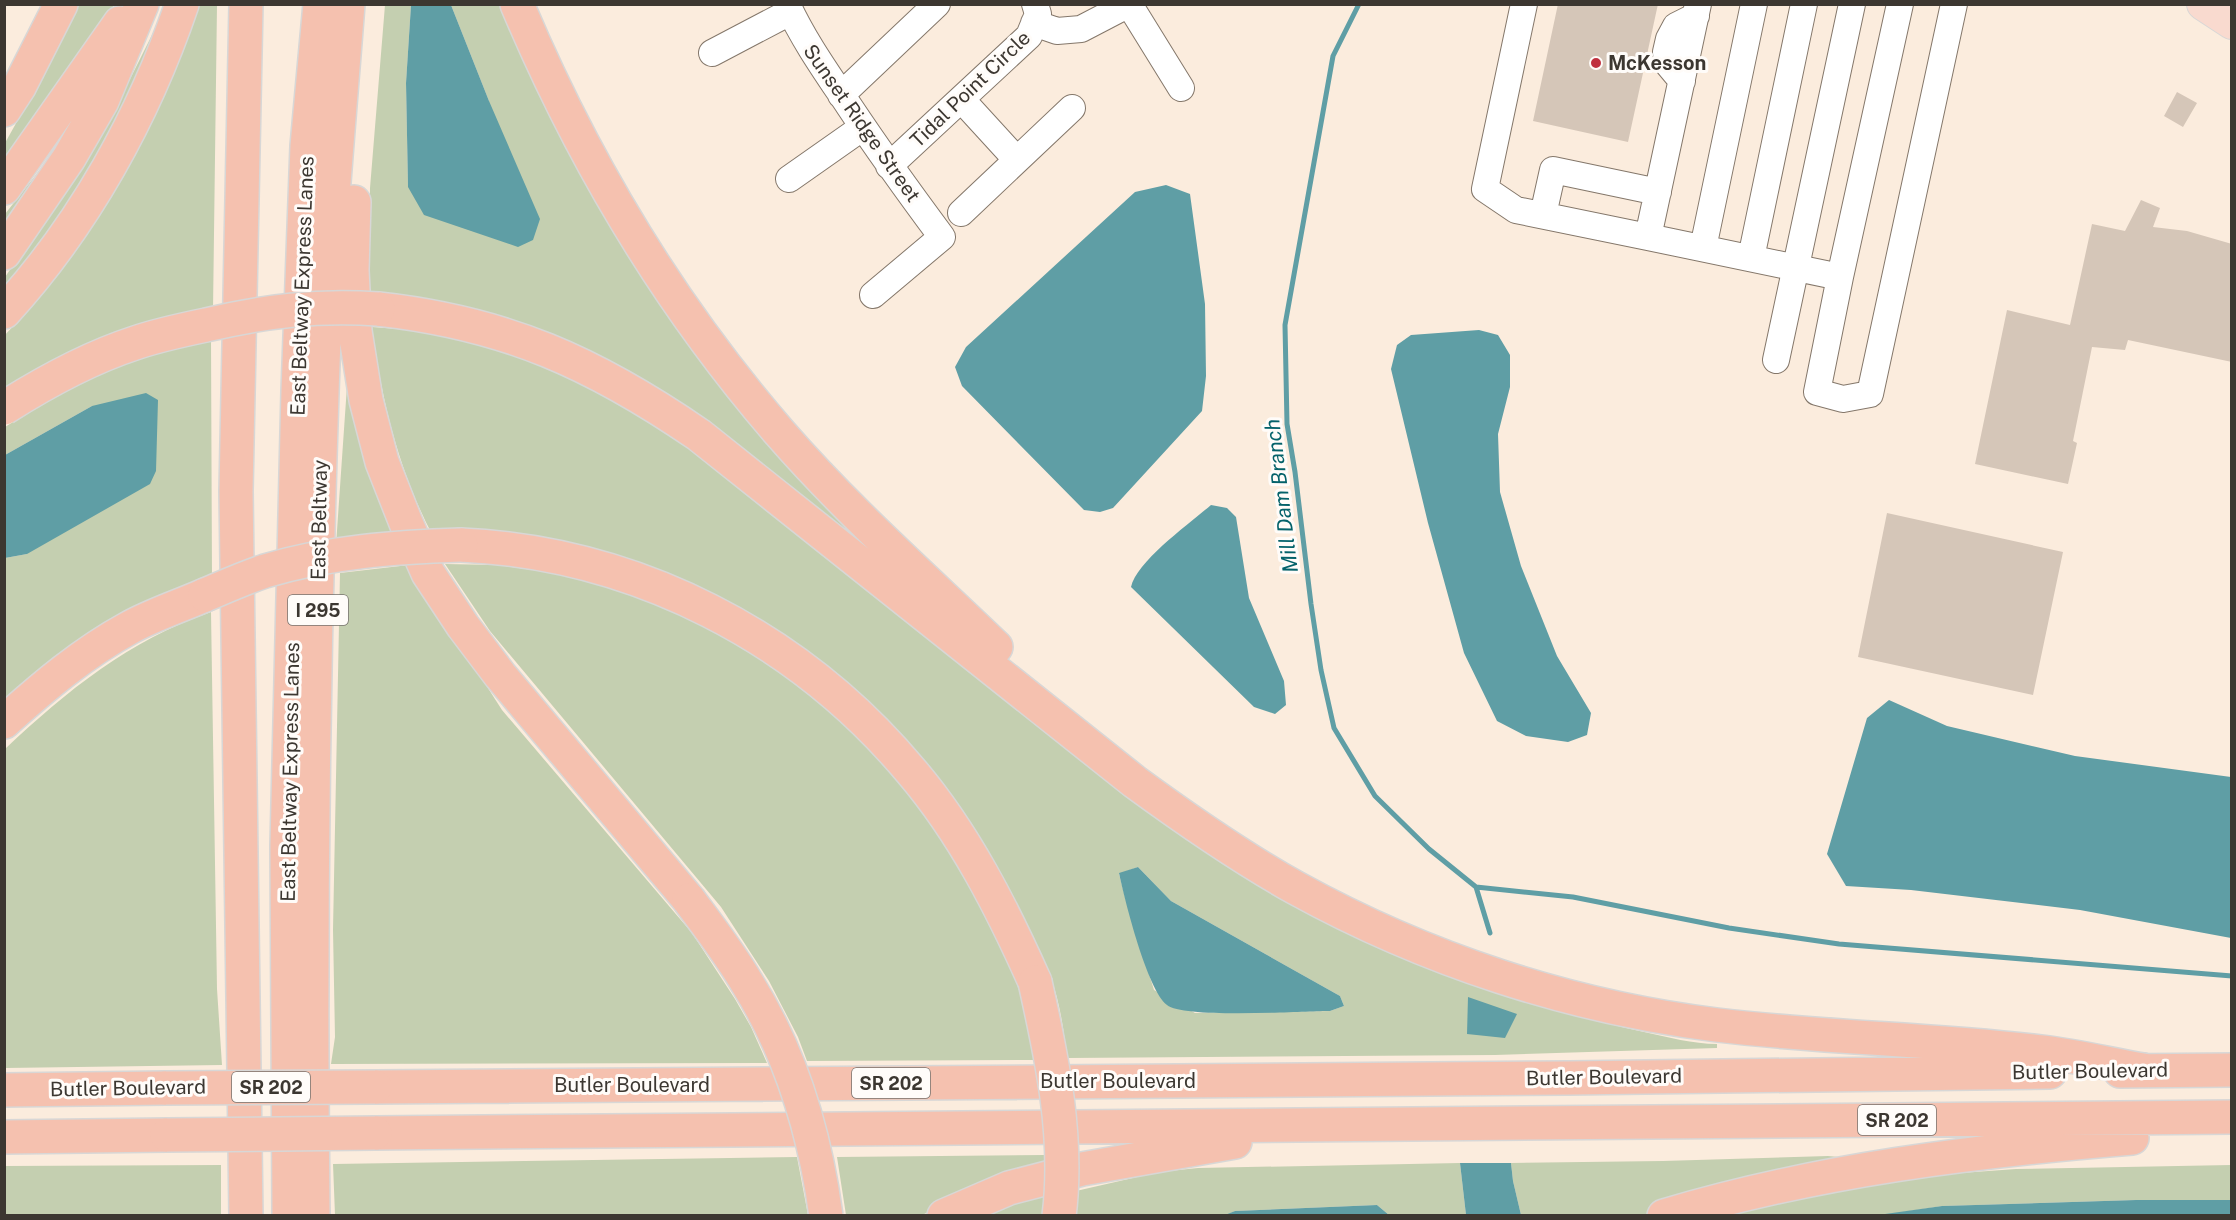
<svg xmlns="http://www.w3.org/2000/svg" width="2236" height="1220" viewBox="0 0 2236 1220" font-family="'Public Sans',sans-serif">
  <rect width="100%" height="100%" fill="#fbecdd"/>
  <path fill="#c4cfb0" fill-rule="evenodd" d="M79 5H114L5 168V143L57 50Z
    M167 5 140 93 5 306V277L75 176 127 85Z
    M189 5H217L213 310 5 391 4 336 17 322Z
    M385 5H411L406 83 408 187 489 101 451 5H509L570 136 893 567 684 407 370 297V188Z
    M81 118 5 236V214Z
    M372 327 411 330 490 345 564 372 670 432 1073 742 1471 983C1527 1004 1585 1019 1644 1032 1668 1037 1693 1044 1717 1044V1048L1495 1055 1067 1058C1064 1031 1060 1003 1051 978 1025 907 979 848 936 788 913 756 891 721 862 695 817 655 766 621 711 595L433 536C399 472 381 398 372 327ZM1138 867 1171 901 1340 996 1344 1006 1330 1011 1195 1013 1154 990 1125 897 1119 874Z
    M211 338 212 581 5 715V558L27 554 92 406 5 455V427C48 400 95 373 144 357 166 349 189 344 211 338Z
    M347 386 364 450 395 537 336 545Z
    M445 564 498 565 554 573 607 586 663 605 773 662 859 734 928 815 983 906 1019 984 1037 1060 807 1061 798 1037 769 981 721 907 490 631Z
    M409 565 502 710 692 933 735 999 751 1027 767 1063 331 1064 335 1037 333 930 340 573Z
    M211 612 217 989 222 1065 5 1068V749C68 690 128 641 211 612Z
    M1045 1155V1170L933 1210 922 1215H846L837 1157Z
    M1828 1156 1872 1160 1649 1216 1521 1215 1513 1181 1511 1163 1663 1161Z
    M797 1157 808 1215H335L333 1164Z
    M1460 1163 1466 1215H1389L1377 1205 1235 1211 1225 1216H1076V1191L1159 1172 1198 1168Z
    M221 1165V1215H5V1166Z
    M2231 1165V1200H2136L1942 1206 1878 1216H1721L1794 1197 1933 1175 2016 1169Z
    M1044 1190 1043 1215 973 1216Z"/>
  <path fill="#5f9ea5" d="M411 5H451L489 101 540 219 533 240 518 247 424 215 408 187 406 83Z
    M1166 185 1190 194 1205 304 1206 376 1202 411 1113 508 1100 512 1084 510 962 386 955 367 966 347 1135 192Z
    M1479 330 1498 335 1510 355V387L1498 434 1500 492 1521 566 1557 656 1591 713 1587 735 1568 742 1526 736 1497 721 1464 653 1428 523 1391 369 1397 345 1411 335Z
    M146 393 158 400 156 471 150 484 27 554 5 558V455L92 406Z
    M1211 505 1227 508 1236 517 1249 598 1284 681 1286 705 1275 714 1254 707 1131 587C1137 561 1189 524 1211 505Z
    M1889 700 1947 726 2075 756 2231 777V938L2080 910 1911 890 1846 886 1827 854 1867 718Z
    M1138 867 1171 901 1340 996 1344 1006 1330 1011C1302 1011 1184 1019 1167 1005 1147 989 1125 901 1119 873Z
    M1468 997 1517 1014 1505 1038 1467 1034Z
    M1460 1163H1511L1513 1181 1521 1215H1466Z
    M2136 1200H2231V1215H1878L1942 1206Z
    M1377 1205 1389 1215H1225L1235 1211Z"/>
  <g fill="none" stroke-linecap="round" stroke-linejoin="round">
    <path stroke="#5f9ea5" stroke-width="5" d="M1359 4 1333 56 1285 325 1287 424 1295 472 1311 604 1321 670 1334 728 1375 796 1429 849 1476 887 1490 933
      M1476 887 1573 897 1729 928 1839 944 2232 976"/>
  </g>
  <path fill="#d5c6b8" d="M1558 4H1658L1628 142 1533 121Z
    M2177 92 2197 103 2183 127 2164 116Z
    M2141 200 2160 208 2153 227 2187 231 2232 244V362L2128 340 2125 350 2092 347 2073 441 2077 443 2068 484 1975 464 2007 310 2070 325 2092 224 2125 231Z
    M1887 513 2063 552 2033 695 1858 657Z"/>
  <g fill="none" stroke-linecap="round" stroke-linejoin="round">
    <defs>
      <path id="minor" d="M787 4C804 41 827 73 849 106 879 151 910 194 942 237L873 295
        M1129 4 1181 88
        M1524 4 1485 189 1516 210 1648 237 1698 4
        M1034 23 1057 31 1081 29 1129 4
        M712 53 790 12
        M1682 81 1667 63 1666 52 1669 39 1676 26 1696 16
        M841 95 937 4
        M962 100 1016 159
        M889 166 1029 36 1038 14 1035 4
        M789 179 863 127
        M961 213 1072 108
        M1543 215 1553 170 1658 192
        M1648 237 1840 277 1900 4
        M1703 248 1754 4
        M1751 258 1804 4
        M1840 277 1817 392 1843 399 1870 394 1954 4
        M1776 360 1852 4"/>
      <path id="major" d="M2203 4 2232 23"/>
      <path id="highway" d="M246 4 236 491 246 1216
        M517 4C582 159 670 306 780 433 846 509 923 577 996 647
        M4 110 19 87 61 4
        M4 188 120 23
        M354 202 352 270 355 331 366 400 382 462 406 523 428 573 463 626 500 675 689 900
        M4 253 69 158 102 101 142 4
        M378 309C506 323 594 363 699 435L1135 782C1187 820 1240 857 1296 888 1425 959 1570 1007 1717 1025 1825 1038 1934 1039 2042 1052 2076 1056 2109 1064 2143 1070
        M4 312C84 225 144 116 182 4
        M461 545C636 553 799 637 911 771 964 833 1002 908 1035 982
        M4 722C43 687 83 653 129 628 152 615 180 606 205 595
        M2120 1071 2232 1070
        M375 1087 1569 1078 2050 1072
        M4 1090 166 1088
        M375 1133 2232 1117
        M4 1137 167 1135
        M289 1216 287 845 298 391 307 146 320 4
        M313 1216C310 942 313 667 322 393 326 264 338 134 348 4
        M944 1216 1009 1188 1082 1169 1235 1142
        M1664 1216C1817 1170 1974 1151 2132 1138"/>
    </defs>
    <use href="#minor" stroke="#84776a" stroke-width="28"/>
    <use href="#major" stroke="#d8d7d6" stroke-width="34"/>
    <use href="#highway" stroke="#d8d7d6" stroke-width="36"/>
    <use href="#minor" stroke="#fff" stroke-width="26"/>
    <use href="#major" stroke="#f9dacf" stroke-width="32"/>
    <use href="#highway" stroke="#f5c1af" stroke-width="33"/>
    <defs>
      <path id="highway-bridge" d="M4 408C45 382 89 358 135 343 158 335 182 330 206 325 265 311 317 305 378 309
        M205 595C224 587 244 578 265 571 328 552 396 547 461 545
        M689 900C709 927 730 954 747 983 791 1053 815 1134 826 1216
        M1035 982C1052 1058 1069 1138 1059 1216
        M166 1088 375 1087
        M167 1135 375 1133"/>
    </defs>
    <use href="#highway-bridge" stroke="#d8d7d6" stroke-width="36" stroke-linecap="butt"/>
    <use href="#highway-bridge" stroke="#f5c1af" stroke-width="33"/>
  </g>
  <circle fill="#c0303e" stroke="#fffcf9" stroke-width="2" cx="1596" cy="63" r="6"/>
  <g text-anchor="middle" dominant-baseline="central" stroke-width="6" stroke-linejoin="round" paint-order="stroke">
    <g fill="#fffcf9" stroke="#76726d" stroke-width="1.5">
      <rect x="288" y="595" width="60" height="30" rx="4.5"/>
      <rect x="852" y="1068" width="78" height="30" rx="4.5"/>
      <rect x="232" y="1072" width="78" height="30" rx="4.5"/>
      <rect x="1858" y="1105" width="78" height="30" rx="4.5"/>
    </g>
    <g font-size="18" font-weight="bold" fill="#3c3731">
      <text x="318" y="610">I 295</text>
      <text x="891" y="1083">SR 202</text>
      <text x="271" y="1087">SR 202</text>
      <text x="1897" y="1120">SR 202</text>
    </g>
    <g font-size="20" font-weight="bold" fill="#3c3731" stroke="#fffcf9" text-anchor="start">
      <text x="1608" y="63">McKesson</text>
    </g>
    <g font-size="20" fill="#3c3731" stroke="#fffcf9">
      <text transform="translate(970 89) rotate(-44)">Tidal Point Circle</text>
      <text transform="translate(862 123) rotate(55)">Sunset Ridge Street</text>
      <text transform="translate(302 286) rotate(-88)">East Beltway Express Lanes</text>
      <text transform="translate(319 520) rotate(-89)">East Beltway</text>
      <text transform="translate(290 772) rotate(-89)">East Beltway Express Lanes</text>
      <text transform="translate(2090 1071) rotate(-1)">Butler Boulevard</text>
      <text transform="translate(1604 1077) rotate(-1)">Butler Boulevard</text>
      <text x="1118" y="1081">Butler Boulevard</text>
      <text x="632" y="1085">Butler Boulevard</text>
      <text transform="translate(128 1088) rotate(-1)">Butler Boulevard</text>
    </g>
    <g font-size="21" font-style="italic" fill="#04626a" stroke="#fffcf9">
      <text transform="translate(1281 496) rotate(-97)">Mill Dam Branch</text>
    </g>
  </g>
  <rect width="2236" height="1220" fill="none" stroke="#3c3731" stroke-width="12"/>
</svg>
